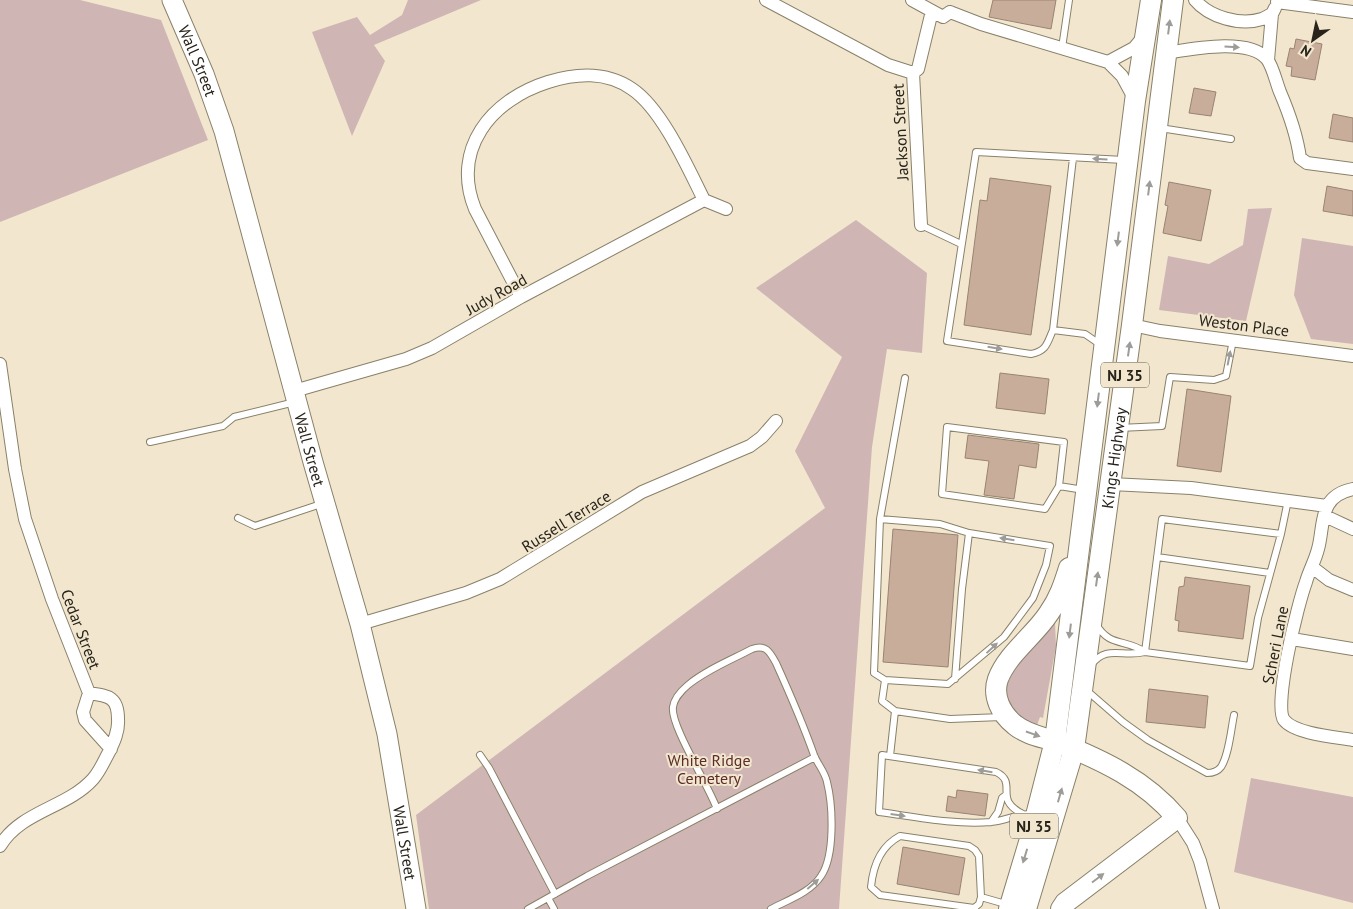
<svg xmlns="http://www.w3.org/2000/svg" width="1353" height="909" viewBox="0 0 1353 909" font-family="'PT Sans',sans-serif">
  <rect width="100%" height="100%" fill="#f2e7ce"/>
  <path fill="#cfb6b4" d="M0 0H80L161 20 208 140 0 222Z
    M408 0H481L374 45 385 61 352 136 312 32 357 17 370 35 402 15Z
    M1272 208 1246 321 1159 310 1168 256 1209 264 1243 245 1248 209Z
    M856 220 927 273 922 353 887 349 872 447 839 909H429L416 815 825 508 795 451 842 357 756 288Z
    M1302 238 1353 246V344L1311 339 1294 295Z
    M1053 621 1055 622 1056 646 1043 718 1040 717 1036 728 1019 719 1007 704 1006 688 1012 673Z
    M1251 778 1353 797V903L1234 872Z"/>
  <path fill="#c8ad9b" stroke="#998374" d="M993 0H1056L1051 29 989 17Z
    M1296 39 1322 44 1315 80 1291 76 1292 67 1286 66 1290 48 1294 49Z
    M1194 88 1216 92 1211 116 1189 113Z
    M1333 114 1353 118V142L1329 138Z
    M990 178 1051 186 1031 335 964 325 980 200 987 201Z
    M1169 182 1211 190 1201 241 1163 233 1168 206 1165 205Z
    M1327 186 1353 191V216L1323 211Z
    M1000 373 1049 379 1045 414 996 408Z
    M1187 389 1231 396 1221 472 1177 466Z
    M968 435 1039 444 1036 468 1019 465 1014 499 984 495 989 461 965 458Z
    M893 529 958 535 948 667 883 662Z
    M1185 577 1250 586 1243 639 1178 631 1179 621 1175 620 1179 587 1184 586Z
    M1149 689 1208 696 1205 728 1146 722Z
    M957 790 988 794 985 816 946 811 948 796 956 798Z
    M903 847 965 858 959 895 897 884Z"/>
  <g fill="none" stroke-linecap="round" stroke-linejoin="round">
    <defs>
      <path id="lane" d="M1062 48 1069 0
        M1160 128 1231 139
        M1073 158 1053 330C1047 343 1047 351 1031 354L947 341 976 152 1124 160
        M921 225 961 244
        M1053 330 1085 334 1101 345
        M947 427 1064 442 1059 486 1045 509 942 494Z
        M1119 428 1162 426 1170 377 1214 380 1226 376 1233 340
        M150 442 223 426 234 417 295 402
        M1059 486 1084 490
        M238 518 255 526 324 503
        M880 519 905 378
        M1281 534 1258 618 1250 666 1145 652 1162 519 1281 534 1288 500
        M1157 557 1270 573
        M1091 665C1107 644 1122 658 1145 652 1125 638 1110 648 1096 624
        M885 680 874 673 880 519 940 524 969 533
        M1085 689 1123 722 1148 740 1207 773C1212 773 1218 771 1221 767 1229 755 1231 729 1234 715
        M895 711 882 701 885 680 948 684 1004 637 1033 598 1046 565 1050 546 969 533 962 589 955 679
        M480 755 489 768 555 894
        M890 756 895 711 950 719 1002 717
        M717 809C709 786 670 725 673 707 674 699 682 690 688 685 706 670 731 660 752 649 766 644 770 652 776 663 790 694 803 724 814 755 818 765 825 772 827 782 833 806 835 856 821 876 811 892 788 900 771 909
        M1023 814C992 799 1019 783 996 772L882 755 879 812C916 817 954 825 991 822 1006 821 1018 813 1033 814
        M991 822 998 812 1002 798 1006 795
        M981 897 979 856 975 850 969 846 900 836C881 846 873 866 871 887L880 895 974 908 979 904 981 897 1009 905
        M548 898 554 909
        M528 909 587 876 815 757"/>
      <path id="street" d="M766 0 888 65 913 73
        M912 0 943 17 950 12
        M1195 0C1209 17 1240 26 1262 19 1265 18 1269 15 1272 14
        M1277 2 1353 12
        M950 12 981 24 1108 62 1122 76 1135 100
        M1166 53C1191 49 1249 37 1267 59 1273 67 1276 82 1280 92 1289 113 1297 136 1300 158L1307 163 1353 169
        M1268 60 1272 14 1275 8
        M1108 62 1134 48 1144 36
        M704 200 726 209
        M921 225 913 73 918 69 932 11
        M521 297 475 209C451 149 491 100 548 82 577 73 606 71 632 89 662 109 688 168 704 200
        M1132 325 1160 331 1353 356
        M0 364 15 469 25 519 52 599 89 693 83 712 85 720 111 749
        M294 391 406 359 432 348 521 297 704 200
        M1111 484 1191 488 1327 506
        M1353 489C1343 491 1333 496 1328 505 1321 517 1322 536 1318 549 1315 561 1309 571 1306 582 1298 603 1273 705 1284 720 1295 734 1335 737 1353 740
        M1325 516 1353 529
        M1312 567 1329 580 1353 590
        M360 624 466 593 500 579 642 492 750 446 762 437 776 421
        M1292 639 1353 649
        M1177 818 1193 843 1200 861 1213 909
        M0 846C21 811 67 808 93 779 100 771 104 761 109 752 114 742 119 731 118 719 118 697 109 696 89 693"/>
      <g id="secondary">
        <path id="s1" d="M172 0 204 74 224 131 313 462 360 624 387 734 416 909"/>
      </g>
      <g id="primary">
        <path d="M1009 909 1030 839 1055 741 1135 101 1151 0"/>
        <path id="s2" d="M1026 909 1074 749 1132 325 1173 0"/>
        <path d="M1061 909 1065 903 1177 818C1145 780 1102 760 1057 742 1043 737 1027 735 1015 725 1001 714 992 696 998 679 1008 653 1035 635 1049 613 1059 599 1064 584 1069 568"/>
      </g>
    </defs>
    <use href="#lane" stroke="#898069" stroke-width="8"/>
    <use href="#street" stroke="#898069" stroke-width="14"/>
    <use href="#secondary" stroke="#898069" stroke-width="21"/>
    <use href="#primary" stroke="#898069" stroke-width="22"/>
    <use href="#lane" stroke="#fff" stroke-width="6"/>
    <use href="#street" stroke="#fff" stroke-width="12"/>
    <use href="#secondary" stroke="#fff" stroke-width="19"/>
    <use href="#primary" stroke="#fff" stroke-width="20"/>
  </g>
  <defs><path id="oneway-solid" d="M-6-.8H1V-3.2L6.5 0L1 3.2V.8H-6Z" transform="scale(1.25)"/></defs>
  <g fill="#9e9c98">
    <use href="#oneway-solid" transform="translate(1169 27) rotate(-83)"/>
    <use href="#oneway-solid" transform="translate(1232 47) rotate(4)"/>
    <use href="#oneway-solid" transform="translate(1100 159) rotate(-177)"/>
    <use href="#oneway-solid" transform="translate(1149 188) rotate(-83)"/>
    <use href="#oneway-solid" transform="translate(1118 239) rotate(97)"/>
    <use href="#oneway-solid" transform="translate(995 348) rotate(9)"/>
    <use href="#oneway-solid" transform="translate(1129 349) rotate(-82)"/>
    <use href="#oneway-solid" transform="translate(1229 358) rotate(-79)"/>
    <use href="#oneway-solid" transform="translate(1098 400) rotate(97)"/>
    <use href="#oneway-solid" transform="translate(1007 539) rotate(-171)"/>
    <use href="#oneway-solid" transform="translate(1097 579) rotate(-82)"/>
    <use href="#oneway-solid" transform="translate(1070 631) rotate(97)"/>
    <use href="#oneway-solid" transform="translate(992 648) rotate(-43)"/>
    <use href="#oneway-solid" transform="translate(1033 734) rotate(19)"/>
    <use href="#oneway-solid" transform="translate(985 771) rotate(-171)"/>
    <use href="#oneway-solid" transform="translate(1060 795) rotate(-74)"/>
    <use href="#oneway-solid" transform="translate(898 815) rotate(8)"/>
    <use href="#oneway-solid" transform="translate(1025 856) rotate(107)"/>
    <use href="#oneway-solid" transform="translate(1098 878) rotate(-37)"/>
    <use href="#oneway-solid" transform="translate(813 884) rotate(-41)"/>
  </g>
  <g text-anchor="middle" dominant-baseline="central" stroke-width="4" stroke-linejoin="round" paint-order="stroke">
    <g fill="#f2e7ce" stroke="#655e51" stroke-width="1">
      <rect x="1101" y="362.5" width="48" height="25" rx="4"/>
      <rect x="1010" y="813.5" width="48" height="25" rx="4"/>
    </g>
    <g font-size="15" font-weight="bold" fill="#28241b">
      <text x="1125" y="375">NJ 35</text>
      <text x="1034" y="826">NJ 35</text>
    </g>
    <g font-size="16" fill="#28241b" stroke="#f2e7ce">
      <text stroke="none"><textPath href="#s1" startOffset="66">Wall Street</textPath></text>
      <text transform="translate(900 132) rotate(-93)">Jackson Street</text>
      <text transform="translate(496 294) rotate(-29)">Judy Road</text>
      <text transform="translate(1244 325) rotate(7)">Weston Place</text>
      <text stroke="none"><textPath href="#s1" startOffset="471">Wall Street</textPath></text>
      <text stroke="none"><textPath href="#s2" startOffset="461">Kings Highway</textPath></text>
      <text transform="translate(566 521) rotate(-32)">Russell Terrace</text>
      <text transform="translate(81 629) rotate(69)">Cedar Street</text>
      <text transform="translate(1275 645) rotate(-79)">Scheri Lane</text>
      <text stroke="none"><textPath href="#s1" startOffset="876">Wall Street</textPath></text>
    </g>
    <g font-size="16" fill="#5c2c2a" stroke="#f2e7ce">
      <text x="709" y="760">White Ridge<tspan x="709" dy="18">Cemetery</tspan></text>
    </g>
  </g>
  <g transform="translate(1313 40) rotate(213)" stroke="#f2e7ce" stroke-width="4" paint-order="stroke">
  <path d="M0-4L9 19L0 12L-9 19Z" fill="#28241b"/>
  <text y="-8" font-size="14" font-weight="bold" text-anchor="middle" fill="#28241b">N</text>
  </g>
</svg>
